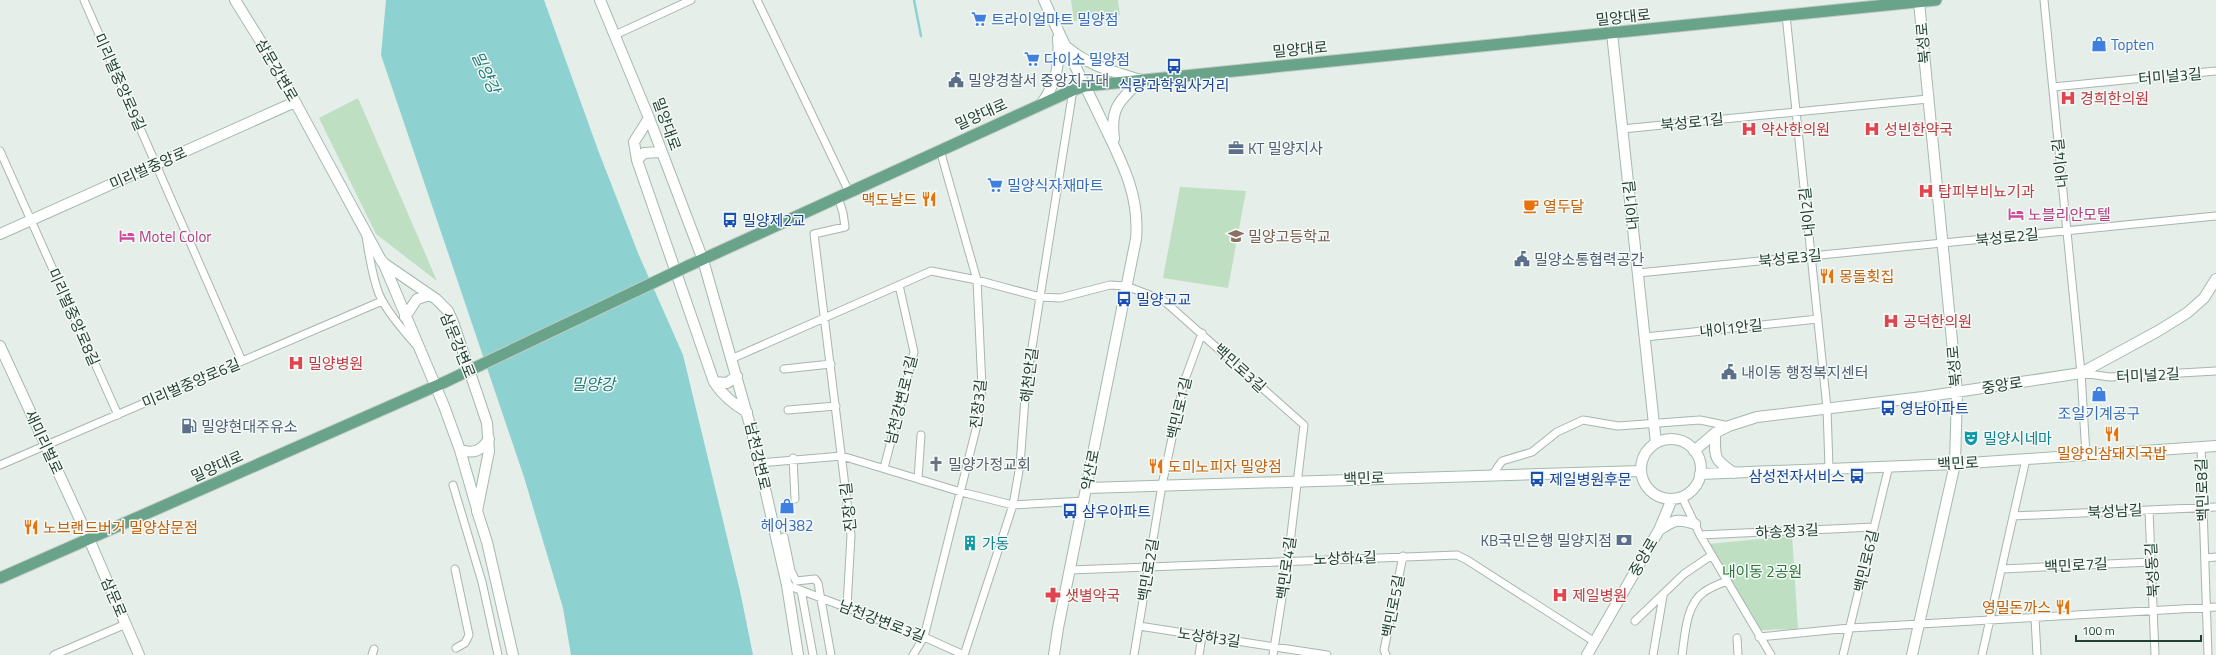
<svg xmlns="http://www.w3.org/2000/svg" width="2216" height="655" viewBox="0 0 2216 655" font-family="'Titillium Web','Noto Sans KR',sans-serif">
  <rect width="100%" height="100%" fill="#e5eee8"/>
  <path fill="#bedfc1" d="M1071 0H1118L1120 15 1074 21Z
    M358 98 437 281 376 234 319 118Z
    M1180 187 1246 191 1228 288 1163 278Z
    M1792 536 1798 629 1761 630 1708 544Z"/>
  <path fill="#8dd2d1" d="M386 0H544L598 150 638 253 683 355 740 591 753 655H571L563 608 524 477 381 55Z"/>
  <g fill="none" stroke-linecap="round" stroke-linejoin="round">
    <path stroke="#8dd2d1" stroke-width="2.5" d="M914 0 921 36"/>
    <defs>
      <path id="street" d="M84 0 242 361
        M757 0 849 192
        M2044 0 2081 373 2086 455
        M1786 15 1827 408 1829 468
        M615 35 691 0
        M2053 87 2216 71
        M1622 129 1928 99
        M0 151 118 415
        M838 197 843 213 845 227 814 234 851 535 847 607
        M366 236C369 255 372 276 379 294 385 309 405 333 417 346
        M1638 273 2216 216
        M1645 337 1818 319
        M731 359 931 271 977 280 1040 297 1060 298 1110 285 1126 286 1163 300 1304 425 1288 560 1273 655
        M784 369 831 364
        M2081 373 2110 377 2216 371
        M788 410 836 406
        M2201 447 2208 655
        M793 458 795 499
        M760 463 842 456 961 492 1013 505 1084 501
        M0 465 382 301
        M884 468 914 352 899 285
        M1493 474 1502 461 1532 452 1557 432 1583 420 1618 426 1700 420 1729 426
        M918 479 921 435
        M453 485 482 582 498 655
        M1682 497 1700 535 1771 655
        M2149 510 2155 655
        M2013 516 2216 507
        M1700 535 1874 527
        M784 537 791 571 796 581 815 579 818 583 831 655
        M2205 558 2216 557
        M455 569 469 635 465 643 456 648
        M2002 569 2151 562
        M1070 570 1457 555 1467 560 1595 642
        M787 585 924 637 964 655 1013 505 1020 465 1026 385 1073 90
        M801 590 813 655
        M2035 618 2037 655
        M1635 621 1684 574 1712 555
        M1139 626 1327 655
        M1759 637 1850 628 2216 607
        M1737 638 1738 655
        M54 655 126 624
        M372 655 374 649
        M913 655 924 637 977 425 982 387 977 280 940 150
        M1134 655 1162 485 1184 382 1202 333
        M1199 655 1202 636
        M1386 655 1384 650 1403 556
        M1653 655 1663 596
        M1682 655C1685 635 1686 604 1704 592 1711 587 1719 584 1727 581
        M1843 655 1889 466
        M1982 655 2026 459"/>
      <path id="secondary" d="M235 0 274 63 382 262 436 299 448 311 453 322 487 423 489 451 477 511 487 542 513 655
        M600 0 649 118 703 260 752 432 787 585 798 655
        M1044 0C1062 41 1083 81 1102 121 1121 161 1140 194 1136 239L1058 628 1054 655
        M1612 33 1656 443
        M1068 48C1089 66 1115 72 1141 80
        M1042 103C1057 82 1060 63 1058 38
        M649 118 634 142 637 160 714 382C723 396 733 404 747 412
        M1114 139C1110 108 1119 101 1141 80
        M637 160 644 153 661 152
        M0 234 295 102
        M383 262 444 406 460 450 477 509
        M405 317 417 299 430 295
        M0 346 89 539 139 655
        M714 382 727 383 737 376
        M1715 433C1715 458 1713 459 1734 473
        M1641 469a30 30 0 1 1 60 0a30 30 0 1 1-60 0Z
        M460 450C474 454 481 451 489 439
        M1694 451 1715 433 1729 426 1757 417 1923 397 2081 373 2158 331 2187 313 2204 298 2216 279
        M1700 474 1955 464 2216 446
        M1087 488 1641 471
        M1659 530C1674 520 1677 518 1695 524
        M1587 655 1659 530 1672 499
        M1912 655 1955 464 1957 392 1919 2"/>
      <path id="primary" d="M688 266 1073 90 1085 86 1936 0
        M0 578 445 382"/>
    </defs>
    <use href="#street" stroke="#a7b6ae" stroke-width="9"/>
    <use href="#secondary" stroke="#a3baae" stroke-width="12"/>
    <use href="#primary" stroke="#c1cac6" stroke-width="13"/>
    <use href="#street" stroke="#fff" stroke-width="7"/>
    <use href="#secondary" stroke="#fff" stroke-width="10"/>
    <use href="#primary" stroke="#69a38a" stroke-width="11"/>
    <defs>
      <path id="primary-bridge" d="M445 382 688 266"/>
    </defs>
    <use href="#primary-bridge" stroke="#c1cac6" stroke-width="13" stroke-linecap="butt"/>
    <use href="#primary-bridge" stroke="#69a38a" stroke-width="11"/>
  </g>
  <defs>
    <symbol id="supermarket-bare" viewBox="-9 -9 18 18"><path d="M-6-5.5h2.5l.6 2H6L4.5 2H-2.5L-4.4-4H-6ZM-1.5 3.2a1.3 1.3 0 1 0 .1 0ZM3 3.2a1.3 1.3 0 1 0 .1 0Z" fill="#3f7fe0" stroke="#f5faf7" stroke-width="2.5" paint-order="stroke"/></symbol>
    <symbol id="shop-bare" viewBox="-9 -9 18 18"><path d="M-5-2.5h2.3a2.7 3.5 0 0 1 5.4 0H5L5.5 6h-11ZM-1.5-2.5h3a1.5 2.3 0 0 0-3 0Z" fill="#3f7fe0" stroke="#f5faf7" stroke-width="2.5" paint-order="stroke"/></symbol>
    <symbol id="bus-bare" viewBox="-9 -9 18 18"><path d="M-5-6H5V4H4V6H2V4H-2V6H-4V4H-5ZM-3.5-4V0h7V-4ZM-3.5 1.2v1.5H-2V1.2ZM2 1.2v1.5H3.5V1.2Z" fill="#1a4fb4" stroke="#f5faf7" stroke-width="2.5" paint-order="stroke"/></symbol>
    <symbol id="civic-bare" viewBox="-9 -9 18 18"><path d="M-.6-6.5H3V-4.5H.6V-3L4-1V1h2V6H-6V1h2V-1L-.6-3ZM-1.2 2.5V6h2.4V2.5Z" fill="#5c6f8a" stroke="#f5faf7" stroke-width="2.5" paint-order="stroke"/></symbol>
    <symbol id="hospital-bare" viewBox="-9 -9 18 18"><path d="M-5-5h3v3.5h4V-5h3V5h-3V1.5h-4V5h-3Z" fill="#e0444e" stroke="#f5faf7" stroke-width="2.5" paint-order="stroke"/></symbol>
    <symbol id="office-bare" viewBox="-9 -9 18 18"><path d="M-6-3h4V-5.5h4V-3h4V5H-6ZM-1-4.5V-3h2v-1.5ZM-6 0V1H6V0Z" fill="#5c6f8a" stroke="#f5faf7" stroke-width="2.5" paint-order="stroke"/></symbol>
    <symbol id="restaurant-bare" viewBox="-9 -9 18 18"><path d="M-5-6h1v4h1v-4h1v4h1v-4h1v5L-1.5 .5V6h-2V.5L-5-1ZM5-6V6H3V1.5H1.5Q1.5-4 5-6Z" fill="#e8710a" stroke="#f5faf7" stroke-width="2.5" paint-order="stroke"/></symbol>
    <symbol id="cafe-bare" viewBox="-9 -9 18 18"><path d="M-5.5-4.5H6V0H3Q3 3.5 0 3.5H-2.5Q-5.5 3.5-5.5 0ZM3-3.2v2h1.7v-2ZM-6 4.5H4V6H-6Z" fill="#e8710a" stroke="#f5faf7" stroke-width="2.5" paint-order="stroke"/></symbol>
    <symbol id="hotel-bare" viewBox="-9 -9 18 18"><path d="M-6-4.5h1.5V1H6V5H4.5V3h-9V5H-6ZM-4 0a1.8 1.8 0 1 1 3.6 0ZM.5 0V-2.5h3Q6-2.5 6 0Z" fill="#d1479c" stroke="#f5faf7" stroke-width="2.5" paint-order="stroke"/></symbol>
    <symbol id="school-bare" viewBox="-9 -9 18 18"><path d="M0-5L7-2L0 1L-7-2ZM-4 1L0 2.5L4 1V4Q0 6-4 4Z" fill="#8d6e63" stroke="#f5faf7" stroke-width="2.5" paint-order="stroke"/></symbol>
    <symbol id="fuel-bare" viewBox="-9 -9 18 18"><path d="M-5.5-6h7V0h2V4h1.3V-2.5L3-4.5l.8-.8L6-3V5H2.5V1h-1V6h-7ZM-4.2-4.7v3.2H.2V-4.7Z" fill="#5c6f8a" stroke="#f5faf7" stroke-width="2.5" paint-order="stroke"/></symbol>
    <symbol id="theatre-bare" viewBox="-9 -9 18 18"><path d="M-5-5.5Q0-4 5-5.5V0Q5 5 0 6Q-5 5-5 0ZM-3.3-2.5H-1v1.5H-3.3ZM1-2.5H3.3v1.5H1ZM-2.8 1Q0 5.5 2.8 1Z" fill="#0f9aa8" stroke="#f5faf7" stroke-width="2.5" paint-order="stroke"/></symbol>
    <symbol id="church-bare" viewBox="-9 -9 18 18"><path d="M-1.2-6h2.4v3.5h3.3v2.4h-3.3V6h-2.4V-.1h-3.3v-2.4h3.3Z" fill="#6b7280" stroke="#f5faf7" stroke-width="2.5" paint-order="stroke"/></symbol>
    <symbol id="bank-bare" viewBox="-9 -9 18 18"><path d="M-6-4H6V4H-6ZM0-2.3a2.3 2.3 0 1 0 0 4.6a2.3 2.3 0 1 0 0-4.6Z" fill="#5c6f8a" stroke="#f5faf7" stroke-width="2.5" paint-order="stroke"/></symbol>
    <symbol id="building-bare" viewBox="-9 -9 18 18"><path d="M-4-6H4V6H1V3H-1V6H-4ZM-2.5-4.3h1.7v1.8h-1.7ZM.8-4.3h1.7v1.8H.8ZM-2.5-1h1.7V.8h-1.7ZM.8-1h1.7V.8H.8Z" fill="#0f9aa8" stroke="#f5faf7" stroke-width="2.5" paint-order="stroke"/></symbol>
    <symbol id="pharmacy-bare" viewBox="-9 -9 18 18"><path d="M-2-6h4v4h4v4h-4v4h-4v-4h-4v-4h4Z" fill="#e0444e" stroke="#f5faf7" stroke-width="2.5" paint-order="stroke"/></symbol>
  </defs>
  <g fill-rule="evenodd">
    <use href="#supermarket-bare" x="968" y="8" width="22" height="22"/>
    <use href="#shop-bare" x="2088" y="33" width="22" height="22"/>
    <use href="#supermarket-bare" x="1021" y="48" width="22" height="22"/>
    <use href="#bus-bare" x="1163" y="55" width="22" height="22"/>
    <use href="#civic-bare" x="945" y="69" width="22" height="22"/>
    <use href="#hospital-bare" x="2057" y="87" width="22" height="22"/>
    <use href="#hospital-bare" x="1738" y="118" width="22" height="22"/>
    <use href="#hospital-bare" x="1861" y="118" width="22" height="22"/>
    <use href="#office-bare" x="1225" y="137" width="22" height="22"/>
    <use href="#supermarket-bare" x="984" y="174" width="22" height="22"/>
    <use href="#hospital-bare" x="1915" y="180" width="22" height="22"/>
    <use href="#restaurant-bare" x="918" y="188" width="22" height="22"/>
    <use href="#cafe-bare" x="1520" y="195" width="22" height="22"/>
    <use href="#hotel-bare" x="2005" y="203" width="22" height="22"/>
    <use href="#bus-bare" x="719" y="209" width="22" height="22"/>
    <use href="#hotel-bare" x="116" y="225" width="22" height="22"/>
    <use href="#school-bare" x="1225" y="225" width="22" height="22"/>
    <use href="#civic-bare" x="1511" y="248" width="22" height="22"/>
    <use href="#restaurant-bare" x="1816" y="265" width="22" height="22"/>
    <use href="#bus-bare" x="1113" y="288" width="22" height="22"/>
    <use href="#hospital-bare" x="1880" y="310" width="22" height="22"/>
    <use href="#hospital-bare" x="285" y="352" width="22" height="22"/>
    <use href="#civic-bare" x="1718" y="361" width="22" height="22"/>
    <use href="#shop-bare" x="2088" y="383" width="22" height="22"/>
    <use href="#bus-bare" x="1877" y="397" width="22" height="22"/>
    <use href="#fuel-bare" x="178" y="415" width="22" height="22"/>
    <use href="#restaurant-bare" x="2101" y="423" width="22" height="22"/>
    <use href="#theatre-bare" x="1960" y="427" width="22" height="22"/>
    <use href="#church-bare" x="925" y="453" width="22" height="22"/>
    <use href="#restaurant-bare" x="1145" y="455" width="22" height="22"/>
    <use href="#bus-bare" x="1846" y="465" width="22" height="22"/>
    <use href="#bus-bare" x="1526" y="468" width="22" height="22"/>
    <use href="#shop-bare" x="776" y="495" width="22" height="22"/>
    <use href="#bus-bare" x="1059" y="500" width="22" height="22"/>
    <use href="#restaurant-bare" x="20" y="516" width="22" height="22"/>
    <use href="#bank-bare" x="1613" y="529" width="22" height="22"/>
    <use href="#building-bare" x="959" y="532" width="22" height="22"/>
    <use href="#pharmacy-bare" x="1042" y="584" width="22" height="22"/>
    <use href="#hospital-bare" x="1549" y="584" width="22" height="22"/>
    <use href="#restaurant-bare" x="2052" y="596" width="22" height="22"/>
  </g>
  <g text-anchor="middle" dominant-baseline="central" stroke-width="3" stroke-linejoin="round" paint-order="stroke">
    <g font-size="15" fill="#234033" stroke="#f5faf7">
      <text transform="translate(1623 17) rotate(-6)">밀양대로</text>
      <text transform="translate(1923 43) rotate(-95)">북성로</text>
      <text transform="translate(1300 49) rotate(-5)">밀양대로</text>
      <text transform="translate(277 70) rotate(60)">삼문강변로</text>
      <text transform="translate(2170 76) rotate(-5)">터미널3길</text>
      <text transform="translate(120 82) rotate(66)">미리벌중앙로9길</text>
      <text transform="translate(981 114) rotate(-24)">밀양대로</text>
      <text transform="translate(1692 122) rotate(-6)">북성로1길</text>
      <text transform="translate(667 124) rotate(70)">밀양대로</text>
      <text transform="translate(2060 163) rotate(-96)">내이4길</text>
      <text transform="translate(148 168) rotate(-24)">미리벌중앙로</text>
      <text transform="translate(1631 205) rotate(-96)">내이1길</text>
      <text transform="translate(1807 212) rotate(-96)">내이2길</text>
      <text transform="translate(2007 237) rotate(-6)">북성로2길</text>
      <text transform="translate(1790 258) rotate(-6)">북성로3길</text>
      <text transform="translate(74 317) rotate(66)">미리벌중앙로8길</text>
      <text transform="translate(1731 328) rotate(-6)">내이1안길</text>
      <text transform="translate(458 345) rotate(68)">삼문강변로</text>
      <text transform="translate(1954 366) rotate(-95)">북성로</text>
      <text transform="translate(1240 368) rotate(42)">백민로3길</text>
      <text transform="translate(1029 375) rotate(-83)">해천안길</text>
      <text transform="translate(2148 375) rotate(-3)">터미널2길</text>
      <text transform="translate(191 383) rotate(-23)">미리벌중앙로6길</text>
      <text transform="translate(2002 385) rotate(-9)">중앙로</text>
      <text transform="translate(901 400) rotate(-76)">남천강변로1길</text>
      <text transform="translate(978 404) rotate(-84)">진장3길</text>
      <text transform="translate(1179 408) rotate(-77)">백민로1길</text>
      <text transform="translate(44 442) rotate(65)">새미리벌로</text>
      <text transform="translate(758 456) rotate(77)">남천강변로</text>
      <text transform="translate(1958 463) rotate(-3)">백민로</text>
      <text transform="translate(217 466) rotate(-24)">밀양대로</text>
      <text transform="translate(1090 470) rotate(-79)">약산로</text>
      <text transform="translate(1364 478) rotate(-2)">백민로</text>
      <text transform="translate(2202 490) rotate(-92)">백민로8길</text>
      <text transform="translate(848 507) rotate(-96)">진장1길</text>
      <text transform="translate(2115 511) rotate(-3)">북성남길</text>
      <text transform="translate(1787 531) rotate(-3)">하송정3길</text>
      <text transform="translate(1643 557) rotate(-60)">중앙로</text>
      <text transform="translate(1345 558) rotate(-2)">노상하4길</text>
      <text transform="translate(1866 561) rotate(-77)">백민로6길</text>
      <text transform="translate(2076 565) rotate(-3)">백민로7길</text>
      <text transform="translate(1286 568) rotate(-82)">백민로4길</text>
      <text transform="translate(1148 570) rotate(-81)">백민로2길</text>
      <text transform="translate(2152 570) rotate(-93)">북성동길</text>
      <text transform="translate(114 597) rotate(67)">삼문로</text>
      <text transform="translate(1393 606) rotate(-79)">백민로5길</text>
      <text transform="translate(882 621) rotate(21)">남천강변로3길</text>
      <text transform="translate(1209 637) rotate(8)">노상하3길</text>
    </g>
    <g font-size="15" fill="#366cbe" stroke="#f5faf7" text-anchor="start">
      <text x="991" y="19">트라이얼마트 밀양점</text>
      <text x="2111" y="44">Topten</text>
      <text x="1044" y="59">다이소 밀양점</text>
      <text x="1007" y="185">밀양식자재마트</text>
      <text x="2099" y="413" text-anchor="middle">조일기계공구</text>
      <text x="787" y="525" text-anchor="middle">헤어382</text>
    </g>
    <g font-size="15" fill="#4e5e75" stroke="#f5faf7" text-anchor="start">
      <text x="968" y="80">밀양경찰서 중앙지구대</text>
      <text x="1248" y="148">KT 밀양지사</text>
      <text x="1534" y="259">밀양소통협력공간</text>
      <text x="1741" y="372">내이동 행정복지센터</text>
      <text x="201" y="426">밀양현대주유소</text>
      <text x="1612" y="540" text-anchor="end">KB국민은행 밀양지점</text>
    </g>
    <g font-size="15" fill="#164399" stroke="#f5faf7" text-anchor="start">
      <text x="1174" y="85" text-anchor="middle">식량과학원사거리</text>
      <text x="742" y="220">밀양제2교</text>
      <text x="1136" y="299">밀양고교</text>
      <text x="1900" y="408">영남아파트</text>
      <text x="1845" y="476" text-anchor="end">삼성전자서비스</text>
      <text x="1549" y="479">제일병원후문</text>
      <text x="1082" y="511">삼우아파트</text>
    </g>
    <g font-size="15" fill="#be3a42" stroke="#f5faf7" text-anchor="start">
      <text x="2080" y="98">경희한의원</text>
      <text x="1761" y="129">약산한의원</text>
      <text x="1884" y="129">성빈한약국</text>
      <text x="1938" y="191">탑피부비뇨기과</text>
      <text x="1903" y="321">공덕한의원</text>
      <text x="308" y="363">밀양병원</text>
      <text x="1065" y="595">샛별약국</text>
      <text x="1572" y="595">제일병원</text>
    </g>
    <g font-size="15" fill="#c56008" stroke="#f5faf7" text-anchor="start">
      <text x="917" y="199" text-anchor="end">맥도날드</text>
      <text x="1543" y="206">열두달</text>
      <text x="1839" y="276">몽돌횟집</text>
      <text x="2112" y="453" text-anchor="middle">밀양인삼돼지국밥</text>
      <text x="1168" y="466">도미노피자 밀양점</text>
      <text x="43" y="527">노브랜드버거 밀양삼문점</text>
      <text x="2051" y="607" text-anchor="end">영밀돈까스</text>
    </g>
    <g font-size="15" fill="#b23c85" stroke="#f5faf7" text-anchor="start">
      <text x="2028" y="214">노블리안모텔</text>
      <text x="139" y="236">Motel Color</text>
    </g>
    <g font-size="15" fill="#785e54" stroke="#f5faf7" text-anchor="start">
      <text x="1248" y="236">밀양고등학교</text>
    </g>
    <g font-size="15" fill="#0d838f" stroke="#f5faf7" text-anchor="start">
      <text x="1983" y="438">밀양시네마</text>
      <text x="982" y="543">가동</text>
    </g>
    <g font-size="15" fill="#5b616d" stroke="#f5faf7" text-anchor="start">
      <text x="948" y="464">밀양가정교회</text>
    </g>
    <g font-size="15" fill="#2d773d" stroke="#f5faf7">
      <text x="1762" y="571">내이동 2공원</text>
    </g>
    <g font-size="16" font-style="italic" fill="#1d7d7c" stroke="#f5faf7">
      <text transform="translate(486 72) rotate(65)">밀양강</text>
      <text x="593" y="384">밀양강</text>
    </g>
  </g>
  <path d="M2076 635v6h125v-6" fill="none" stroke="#234033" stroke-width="2"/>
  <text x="2082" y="635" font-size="12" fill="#234033" stroke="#f5faf7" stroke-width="3" paint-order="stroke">100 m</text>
</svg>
